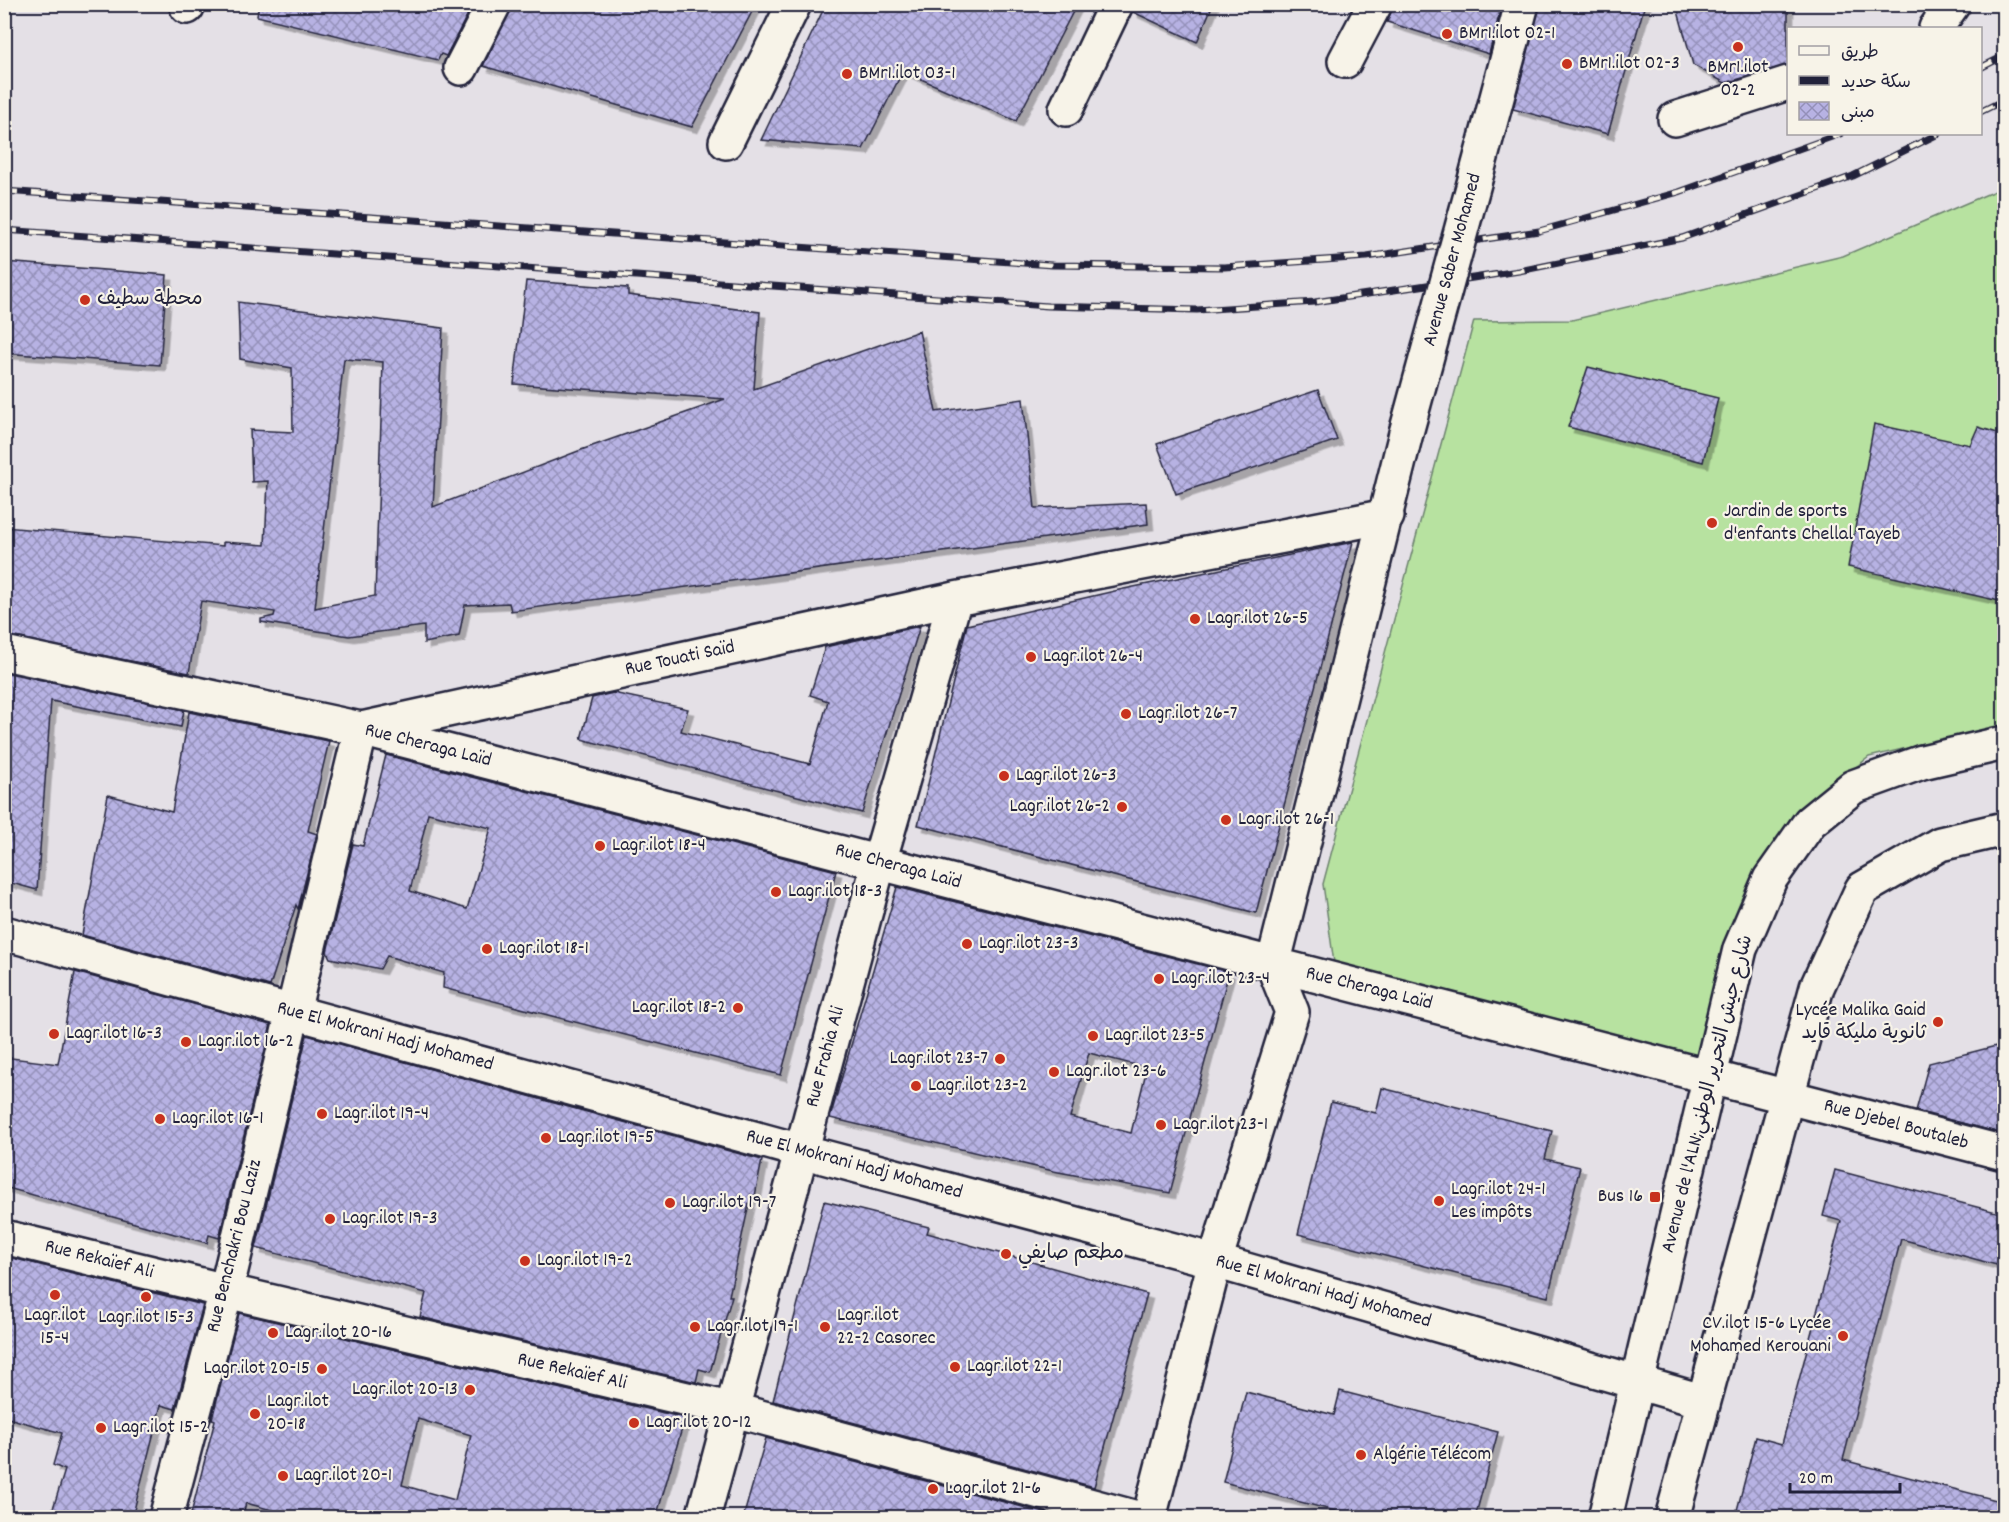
<svg xmlns="http://www.w3.org/2000/svg" width="2009" height="1522" viewBox="0 0 2009 1522" font-family="Dekko,'Playpen Sans Arabic',sans-serif">
  <defs>
    <pattern id="building-cross-hatch" width="8" height="8" patternUnits="userSpaceOnUse" patternTransform="scale(1.5)"><rect width="8" height="8" fill="#b7b2e3"/><path d="M0 0l8 8M0 8l8-8" fill="none" stroke="#9490b9"/></pattern>
    <filter id="shadow"><feDropShadow dx="5.5" dy="5.5" stdDeviation="0" flood-color="#0004"/></filter>
  </defs>
  <rect width="100%" height="100%" fill="#e4e0e6"/>
  <filter id="ink" filterUnits="userSpaceOnUse"><feTurbulence type="fractalNoise" baseFrequency=".0167" numOctaves="2"/><feDisplacementMap in="SourceGraphic" scale="12" xChannelSelector="R" yChannelSelector="G"/><feConvolveMatrix kernelMatrix="1 2 1 2 8 2 1 2 1" color-interpolation-filters="sRGB"/></filter>
  <g filter="url(#ink)">
    <path fill="#b7e2a0" stroke="#6c826e" stroke-width="1.5" d="M2004 187V725L1869 757 1804 807 1759 865 1733 931 1698 1057 1334 963 1323 884 1474 321 1572 320 1843 256Z"/>
    <path fill="url(#building-cross-hatch)" stroke="#22223b" stroke-width="1.5" fill-rule="evenodd" filter="url(#shadow)" d="M259 4H473L446 56 441 54 438 60 257 16Z
      M513 4H756L692 127 483 66Z
      M826 4H1077L1016 121 903 71 863 149 761 140Z
      M1134 4H1213L1197 42 1133 12Z
      M1394 4H1502L1489 54 1387 22Z
      M1540 4H1645L1608 134 1513 109Z
      M1676 4H1788V65L1725 83 1693 65Z
      M4 262 167 275 160 365 4 353Z
      M526 281 628 288V295L760 312 754 389 919 331 936 412 1023 399 1035 508 1146 503 1148 524 511 611 509 603 465 605 459 636 424 643V626L349 636 261 622V619L274 616 275 612 201 601 189 673 4 635V527L223 546V542L265 545 268 481 252 482 250 430 293 432 292 368 240 359 238 302 443 328 433 507 581 450 725 399 514 384ZM344 359 383 362 375 596 315 608Z
      M1588 367 1718 398 1703 462 1568 427Z
      M1318 390 1337 440 1176 494 1157 444Z
      M1874 424 1970 445 1978 427 2004 435V602L1848 567Z
      M1353 542 1256 913 918 825 967 625 1119 590Z
      M920 626 862 813 581 739 592 698 613 693 688 709 681 731 810 764 828 701 810 695 825 647Z
      M4 672 184 710 181 727 51 701 37 890 4 881Z
      M189 712 329 741 308 831 317 834 298 909 296 905 270 986 82 935 108 795 172 812Z
      M386 755 836 871 781 1075 443 988 444 973 387 956 380 969 330 958 327 952 353 844 363 846ZM428 813 491 828 467 909 410 891Z
      M897 887 1229 972 1170 1193 1053 1171 830 1118ZM1089 1053 1147 1068 1131 1133 1070 1117Z
      M75 972 271 1025 219 1238 209 1235 207 1243 4 1187V1057L58 1064Z
      M307 1035 762 1160 755 1196 751 1195 729 1296H732L710 1372 699 1369 696 1382 420 1317 426 1293 256 1248Z
      M2004 1044V1134L1916 1111 1929 1063Z
      M1382 1088 1552 1131 1545 1159 1580 1167 1548 1297 1298 1234 1331 1102 1376 1113Z
      M1835 1170 2004 1214V1267L1901 1239 1843 1460 2004 1502V1518H1735L1756 1437 1782 1444 1841 1221 1823 1216Z
      M824 1201 929 1227 927 1233 1147 1294 1094 1487 773 1401Z
      M4 1256 203 1305 175 1409 161 1405 132 1518H50L65 1470 53 1465 62 1433 4 1417Z
      M239 1313 685 1418 656 1518H301L246 1503 242 1518H190L215 1420 212 1419ZM418 1419 471 1435 455 1500 402 1485Z
      M1340 1391 1498 1432 1475 1518H1338L1339 1512 1223 1482 1246 1392 1334 1415Z
      M766 1438 1063 1518H743Z"/>
    <g fill="none" stroke-linecap="round" stroke-linejoin="round">
      <defs>
        <path id="minor" d="M187 7 188 4
          M1936 28 1953 4
          M1345 61 1375 4
          M461 68 494 4
          M1066 109 1116 4
          M1675 119 1788 83
          M726 142 794 4
          M4 933 801 1151 1215 1261 1702 1401
          M1788 1097 2004 1153
          M4 1237 226 1291 734 1410 1137 1518
          M166 1518 226 1291 361 729 955 599 1387 516
          M703 1518 879 862 955 599"/>
        <path id="tertiary" d="M1476 176 1522 4
          M4 653 361 729 1788 1097
          M1149 1518 1215 1261 1292 1012 1273 965 1406 433"/>
        <path id="primary" d="M1605 1518 1740 949 1770 879 1810 822 1853 787 1922 762 2004 743
          M1672 1518 1817 987 1862 889 1940 844 2004 829"/>
      </defs>
      <use href="#minor" stroke="#22223b" stroke-width="38"/>
      <use href="#tertiary" stroke="#22223b" stroke-width="38"/>
      <use href="#primary" stroke="#22223b" stroke-width="38"/>
      <use href="#minor" stroke="#f7f3e8" stroke-width="33"/>
      <use href="#tertiary" stroke="#f7f3e8" stroke-width="33"/>
      <use href="#primary" stroke="#f7f3e8" stroke-width="33"/>
      <defs>
        <path id="rail" d="M1980 68 2004 56
          M1980 112 2004 100
          M4 191 1052 265 1224 267 1367 257 1539 231 1679 192 1840 134
          M4 230 1048 306 1197 310 1315 302 1519 271 1682 238 1853 176 1938 134"/>
      </defs>
      <use href="#rail" stroke="#22223b" stroke-width="7"/>
      <use href="#rail" stroke="#f7f3e8" stroke-width="4.5" stroke-dasharray="14" stroke-linecap="butt"/>
      <defs>
        <path id="tertiary-bridge" d="M1406 433 1476 176"/>
      </defs>
      <use href="#tertiary-bridge" stroke="#22223b" stroke-width="38" stroke-linecap="butt"/>
      <use href="#tertiary-bridge" stroke="#f7f3e8" stroke-width="33"/>
    </g>
  </g>
  <g fill="#c8321e" stroke="#f7f3e8" stroke-width="2">
    <circle cx="1447" cy="34" r="6"/>
    <circle cx="1738" cy="47" r="6"/>
    <circle cx="1567" cy="64" r="6"/>
    <circle cx="847" cy="74" r="6"/>
    <circle cx="85" cy="300" r="6"/>
    <circle cx="1712" cy="523" r="6"/>
    <circle cx="1195" cy="619" r="6"/>
    <circle cx="1031" cy="657" r="6"/>
    <circle cx="1126" cy="714" r="6"/>
    <circle cx="1004" cy="776" r="6"/>
    <circle cx="1122" cy="807" r="6"/>
    <circle cx="1226" cy="820" r="6"/>
    <circle cx="600" cy="846" r="6"/>
    <circle cx="776" cy="892" r="6"/>
    <circle cx="967" cy="944" r="6"/>
    <circle cx="487" cy="949" r="6"/>
    <circle cx="1159" cy="979" r="6"/>
    <circle cx="738" cy="1008" r="6"/>
    <circle cx="1938" cy="1022" r="6"/>
    <circle cx="54" cy="1034" r="6"/>
    <circle cx="1093" cy="1036" r="6"/>
    <circle cx="186" cy="1042" r="6"/>
    <circle cx="1000" cy="1059" r="6"/>
    <circle cx="1054" cy="1072" r="6"/>
    <circle cx="916" cy="1086" r="6"/>
    <circle cx="322" cy="1114" r="6"/>
    <circle cx="160" cy="1119" r="6"/>
    <circle cx="1161" cy="1125" r="6"/>
    <circle cx="546" cy="1138" r="6"/>
    <rect x="1649" y="1191" width="12" height="12" rx="3"/>
    <circle cx="1439" cy="1201" r="6"/>
    <circle cx="670" cy="1203" r="6"/>
    <circle cx="330" cy="1219" r="6"/>
    <circle cx="1006" cy="1254" r="6"/>
    <circle cx="525" cy="1261" r="6"/>
    <circle cx="55" cy="1295" r="6"/>
    <circle cx="146" cy="1297" r="6"/>
    <circle cx="695" cy="1327" r="6"/>
    <circle cx="825" cy="1327" r="6"/>
    <circle cx="273" cy="1333" r="6"/>
    <circle cx="1843" cy="1336" r="6"/>
    <circle cx="955" cy="1367" r="6"/>
    <circle cx="322" cy="1369" r="6"/>
    <circle cx="470" cy="1390" r="6"/>
    <circle cx="255" cy="1414" r="6"/>
    <circle cx="634" cy="1423" r="6"/>
    <circle cx="101" cy="1428" r="6"/>
    <circle cx="1361" cy="1455" r="6"/>
    <circle cx="283" cy="1476" r="6"/>
    <circle cx="933" cy="1489" r="6"/>
  </g>
  <g text-anchor="middle" dominant-baseline="central" stroke-width="4.5" stroke-linejoin="round" paint-order="stroke">
    <g font-size="20" fill="#22223b" stroke="#f7f3e8" text-anchor="start">
      <text x="1459" y="34">BMr1.ilot 02-1</text>
      <text x="1579" y="64">BMr1.ilot 02-3</text>
      <text x="1738" y="68" text-anchor="middle">BMr1.ilot<tspan x="1738" dy="23">02-2</tspan></text>
      <text x="859" y="74">BMr1.ilot 03-1</text>
      <text x="97" y="300">محطة سطيف</text>
      <text x="1724" y="512">Jardin de sports<tspan x="1724" dy="23">d'enfants Chellal Tayeb</tspan></text>
      <text x="1207" y="619">Lagr.ilot 26-5</text>
      <text x="1043" y="657">Lagr.ilot 26-4</text>
      <text x="1138" y="714">Lagr.ilot 26-7</text>
      <text x="1016" y="776">Lagr.ilot 26-3</text>
      <text x="1110" y="807" text-anchor="end">Lagr.ilot 26-2</text>
      <text x="1238" y="820">Lagr.ilot 26-1</text>
      <text x="612" y="846">Lagr.ilot 18-4</text>
      <text x="788" y="892">Lagr.ilot 18-3</text>
      <text x="979" y="944">Lagr.ilot 23-3</text>
      <text x="499" y="949">Lagr.ilot 18-1</text>
      <text x="1171" y="979">Lagr.ilot 23-4</text>
      <text x="726" y="1008" text-anchor="end">Lagr.ilot 18-2</text>
      <text x="1926" y="1011" text-anchor="end">Lycée Malika Gaid<tspan x="1926" dy="23">ثانوية مليكة قايد</tspan></text>
      <text x="66" y="1034">Lagr.ilot 16-3</text>
      <text x="1105" y="1036">Lagr.ilot 23-5</text>
      <text x="198" y="1042">Lagr.ilot 16-2</text>
      <text x="988" y="1059" text-anchor="end">Lagr.ilot 23-7</text>
      <text x="1066" y="1072">Lagr.ilot 23-6</text>
      <text x="928" y="1086">Lagr.ilot 23-2</text>
      <text x="334" y="1114">Lagr.ilot 19-4</text>
      <text x="172" y="1119">Lagr.ilot 16-1</text>
      <text x="1173" y="1125">Lagr.ilot 23-1</text>
      <text x="558" y="1138">Lagr.ilot 19-5</text>
      <text x="1451" y="1190">Lagr.ilot 24-1<tspan x="1451" dy="23">Les impôts</tspan></text>
      <text x="1643" y="1197" text-anchor="end">Bus 16</text>
      <text x="682" y="1203">Lagr.ilot 19-7</text>
      <text x="342" y="1219">Lagr.ilot 19-3</text>
      <text x="1018" y="1254">مطعم صايفي</text>
      <text x="537" y="1261">Lagr.ilot 19-2</text>
      <text x="55" y="1316" text-anchor="middle">Lagr.ilot<tspan x="55" dy="23">15-4</tspan></text>
      <text x="837" y="1316">Lagr.ilot<tspan x="837" dy="23">22-2 Casorec</tspan></text>
      <text x="146" y="1318" text-anchor="middle">Lagr.ilot 15-3</text>
      <text x="1831" y="1324" text-anchor="end">CV.ilot 15-6 Lycée<tspan x="1831" dy="23">Mohamed Kerouani</tspan></text>
      <text x="707" y="1327">Lagr.ilot 19-1</text>
      <text x="285" y="1333">Lagr.ilot 20-16</text>
      <text x="967" y="1367">Lagr.ilot 22-1</text>
      <text x="310" y="1369" text-anchor="end">Lagr.ilot 20-15</text>
      <text x="458" y="1390" text-anchor="end">Lagr.ilot 20-13</text>
      <text x="267" y="1402">Lagr.ilot<tspan x="267" dy="23">20-18</tspan></text>
      <text x="646" y="1423">Lagr.ilot 20-12</text>
      <text x="113" y="1428">Lagr.ilot 15-2</text>
      <text x="1373" y="1455">Algérie Télécom</text>
      <text x="295" y="1476">Lagr.ilot 20-1</text>
      <text x="945" y="1489">Lagr.ilot 21-6</text>
    </g>
    <g font-size="20" fill="#22223b" stroke="#f7f3e8">
      <text transform="translate(1453 260) rotate(-75)">Avenue Saber Mohamed</text>
      <text transform="translate(680 659) rotate(-12)">Rue Touati Saïd</text>
      <text transform="translate(428 746) rotate(14)">Rue Cheraga Laïd</text>
      <text transform="translate(898 867) rotate(15)">Rue Cheraga Laïd</text>
      <text transform="translate(1369 989) rotate(14)">Rue Cheraga Laïd</text>
      <text transform="translate(385 1037) rotate(15)">Rue El Mokrani Hadj Mohamed</text>
      <text transform="translate(826 1057) rotate(-75)">Rue Frahia Ali</text>
      <text transform="translate(1708 1094) rotate(-76)">Avenue de l'ALN;شارع جيش التحرير الوطني</text>
      <text transform="translate(1896 1125) rotate(15)">Rue Djebel Boutaleb</text>
      <text transform="translate(854 1165) rotate(15)">Rue El Mokrani Hadj Mohamed</text>
      <text transform="translate(235 1246) rotate(-76)">Rue Benchakri Bou Laziz</text>
      <text transform="translate(99 1260) rotate(14)">Rue Rekaïef Ali</text>
      <text transform="translate(1323 1292) rotate(16)">Rue El Mokrani Hadj Mohamed</text>
      <text transform="translate(572 1372) rotate(13)">Rue Rekaïef Ali</text>
    </g>
  </g>
  <rect width="2009" height="1522" fill="none" stroke="#f7f3e8" stroke-width="24"/>
  <rect x="12" y="12" width="1985" height="1498" fill="none" stroke="#22223b" stroke-width="2" filter="url(#ink)"/>
  <rect x="1787" y="27" width="195" height="108" fill="#f7f3e8" stroke="#a29fa3" stroke-width="1.5"/>
  <rect x="1799" y="46" width="30" height="9" fill="#f7f3e8" stroke="#a29fa3" stroke-width="1.5"/>
  <text x="1841" y="57" font-size="18" fill="#22223b">طريق</text>
  <rect x="1799" y="76" width="30" height="9" fill="#22223b" stroke="#a29fa3" stroke-width="1.5"/>
  <text x="1841" y="87" font-size="18" fill="#22223b">سكة حديد</text>
  <rect x="1799" y="102" width="30" height="18" fill="url(#building-cross-hatch)" stroke="#a29fa3" stroke-width="1.5"/>
  <text x="1841" y="117" font-size="18" fill="#22223b">مبنى</text>
  <path d="M1790 1483v9h110v-9" fill="none" stroke="#22223b" stroke-width="3"/>
  <text x="1799" y="1483" font-size="18" fill="#22223b" stroke="#f7f3e8" stroke-width="4.5" paint-order="stroke">20 m</text>
</svg>
